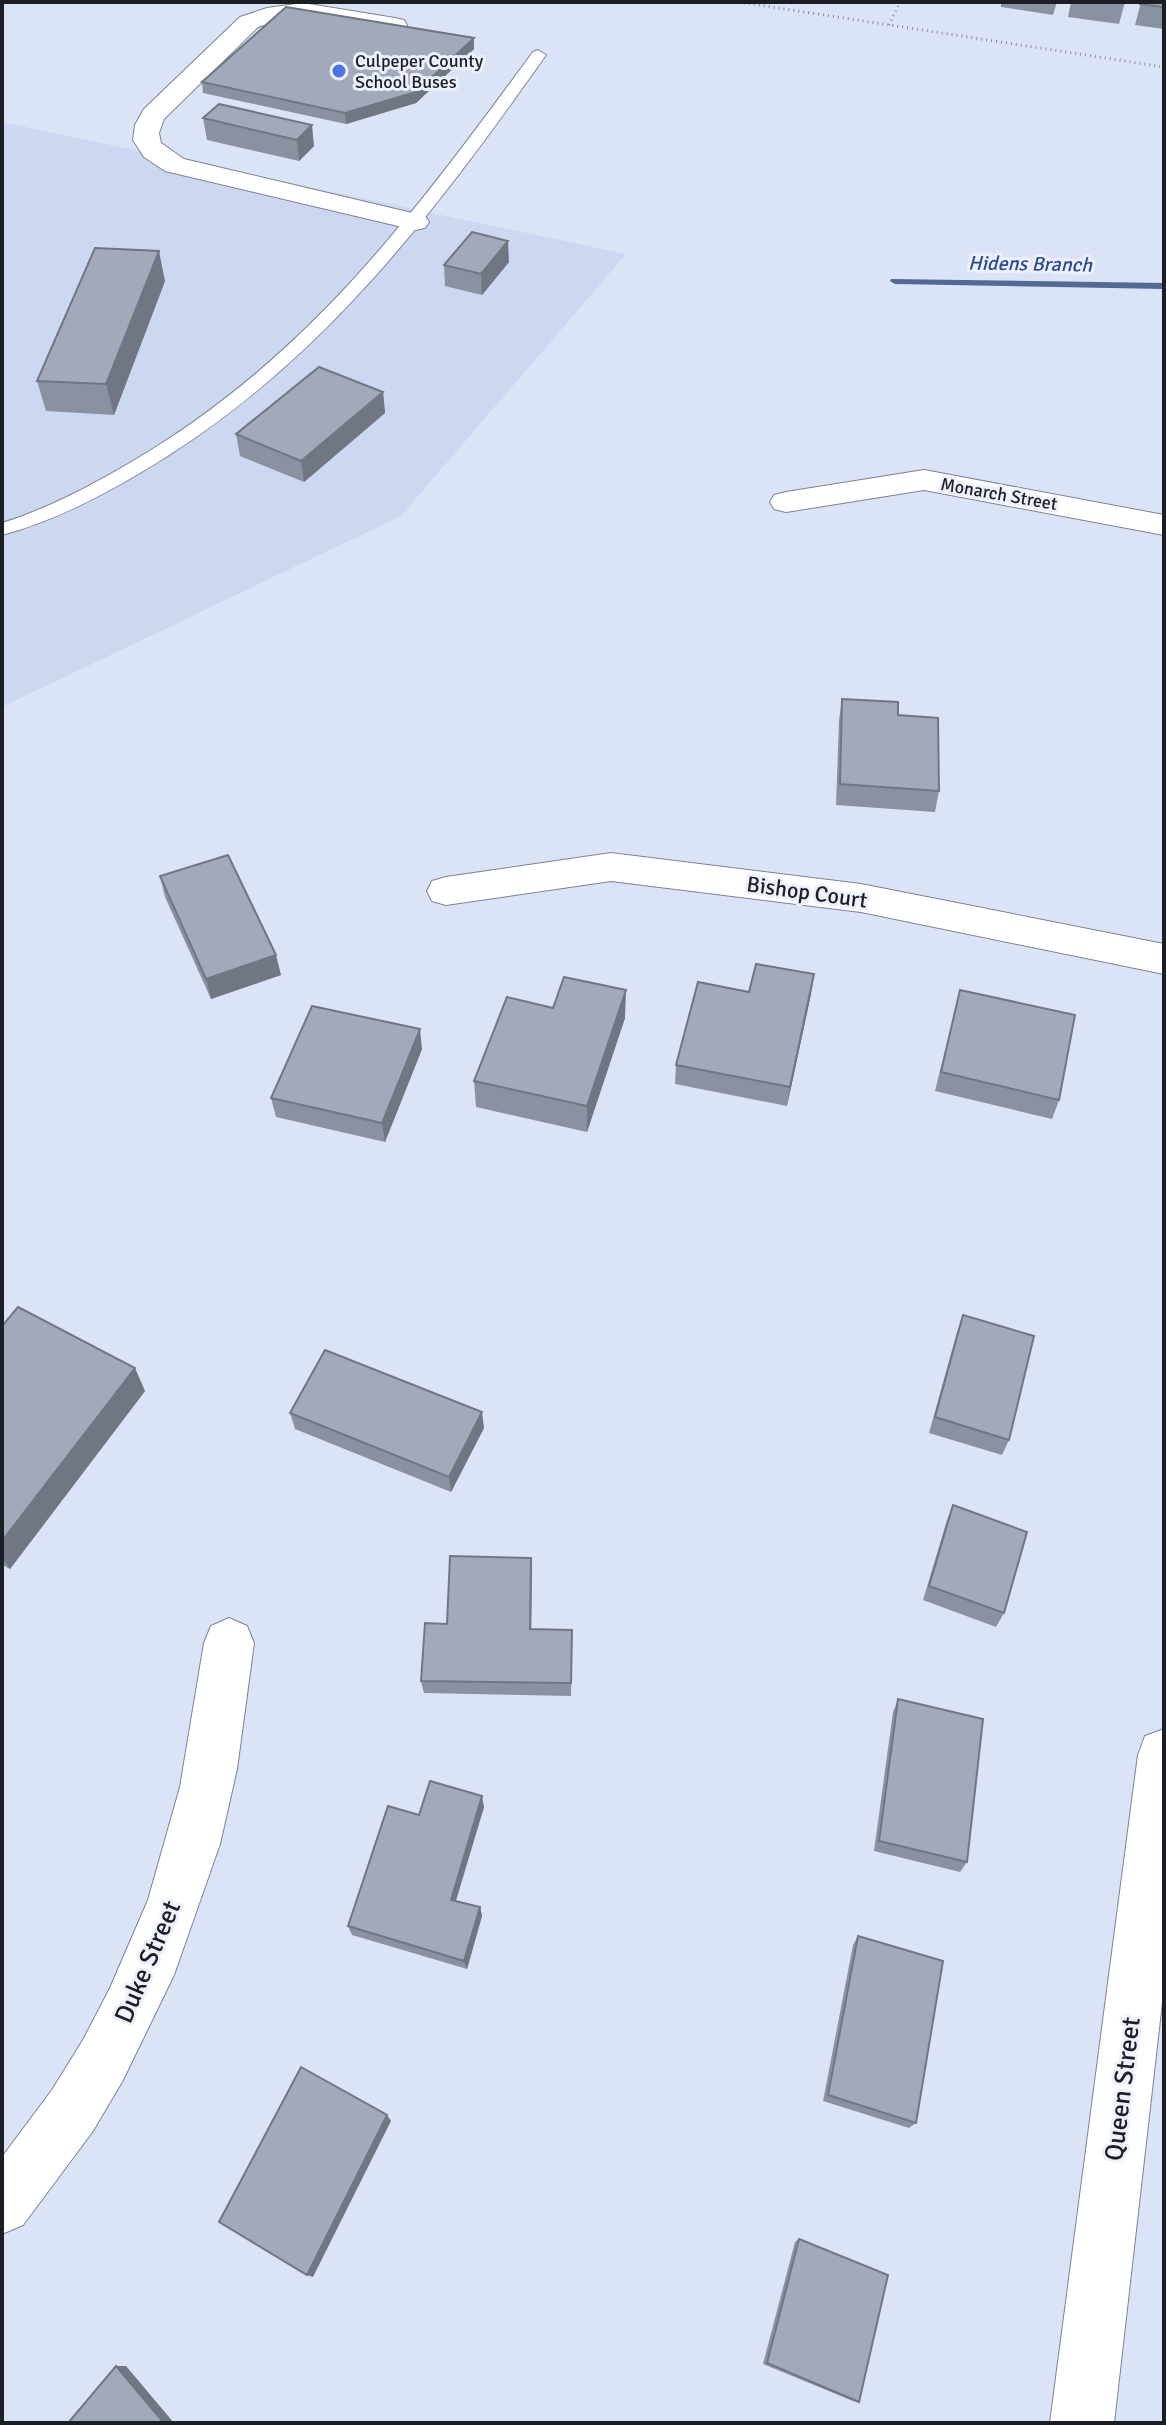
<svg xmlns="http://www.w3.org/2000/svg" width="1166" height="2425" viewBox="0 0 1166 2425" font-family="Signika,sans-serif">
  <rect width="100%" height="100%" fill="#dbe4f7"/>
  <path fill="#ccd8f2" d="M2 122 626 254 401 516 2 707Z"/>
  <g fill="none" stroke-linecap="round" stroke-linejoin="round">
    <path fill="#546894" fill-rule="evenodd" d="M891 279 1164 283V289L895 284 890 281Z"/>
    <defs>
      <path id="lane" d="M538 50 546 55C430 219 316 370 140 473 96 499 51 522 2 535V523C47 509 88 487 128 464 307 360 413 215 533 52Z"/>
      <path id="street" d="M303 3 395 18 404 20 407 25 404 30 395 32C349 23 303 10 258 27L164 119 159 133 161 143 184 159 425 216 429 222 425 228 415 230 165 171 144 157 133 140 135 125 144 109 240 17 267 8Z
        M924 470 1164 515V535L924 490 786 512 774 509 770 502 774 495 786 492Z
        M611 853 861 884 1164 944V974L861 912 611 881 446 905 432 901 427 891 432 881 446 877Z
        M229 1618 247 1626 254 1643 237 1769 220 1844 174 1975 123 2080 93 2131 23 2225 2 2234V2157L52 2090 83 2040 110 1988 148 1900 180 1787 204 1643 211 1626Z
        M1164 1729V1985L1114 2423H1050L1138 1755 1145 1736Z"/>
    </defs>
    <use href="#lane" stroke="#7b8394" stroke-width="2"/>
    <use href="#street" stroke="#7b8394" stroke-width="2"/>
    <path stroke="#868c9a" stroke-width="3" stroke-dasharray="1 4" stroke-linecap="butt" d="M739 2 1164 67
      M889 25 900 2"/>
    <use href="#lane" fill="#fff" fill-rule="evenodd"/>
    <use href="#street" fill="#fff" fill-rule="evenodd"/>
  </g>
  <path fill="#8a91a1" d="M1001 2H1057L1053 15 1001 7Z
    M1071 2H1125L1119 24 1068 17Z
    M1141 2H1164V29L1135 25Z
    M474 38V49L416 103 346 124 203 93 202 82Z
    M219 104 314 146 299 161 207 140 203 118Z
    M509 262 482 295 445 286 444 265Z
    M165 281 114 415 46 411 37 381Z
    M383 392 385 413 304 482 240 456 236 434Z
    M842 699 898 715 939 791 935 812 836 805 839 720Z
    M160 876 281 975 211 999 165 897Z
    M960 990 1059 1100 1052 1119 935 1091Z
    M749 992 811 994 787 1106 675 1084 676 1065Z
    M553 1008 625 1018 587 1132 476 1107 474 1081Z
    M422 1049 385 1142 276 1117 271 1098Z
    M963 1315 1009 1440 1002 1455 929 1433 957 1332Z
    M2 1326 145 1391 10 1569 2 1565Z
    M290 1413 484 1428 451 1492 295 1429Z
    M953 1505 1004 1613 996 1627 923 1600 947 1520Z
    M531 1558V1629L572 1630 571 1696 424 1693 421 1681 447 1624Z
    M898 1699 967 1862 960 1872 874 1851 893 1712Z
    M484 1807 456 1901 480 1907 482 1916 467 1969 352 1935 348 1926 419 1815Z
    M858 1936 916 2123 909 2128 823 2101 853 1945Z
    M799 2239 859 2402 853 2401 763 2364 795 2242Z"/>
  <path fill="#717683" d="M474 38V49L416 103 346 124 345 113Z
    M312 125 314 146 299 161 297 140Z
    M508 241 509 262 482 295 481 274Z
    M159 251 165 281 114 415 106 384Z
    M383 392 385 413 304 482 301 461Z
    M276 955 281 975 211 999 206 979Z
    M814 974 811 994 787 1106 790 1087Z
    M626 990 625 1018 587 1132V1106Z
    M420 1029 422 1049 385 1142 382 1123Z
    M135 1368 145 1391 10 1569 2 1558V1541Z
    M482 1412 484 1428 451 1492 449 1477Z
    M531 1558 532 1572 531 1643 530 1629Z
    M482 1796 484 1807 453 1909 451 1900Z
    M480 1907 482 1916 467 1969 464 1961Z
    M387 2115 391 2121 313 2277 307 2275Z
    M116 2366H126L174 2423H164Z"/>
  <path fill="#a1a9bb" stroke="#717683" stroke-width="2" d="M1141 2H1164V7L1140 4Z
    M286 7 474 38 416 92 345 113 202 82Z
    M219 104 312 125 297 140 203 118Z
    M472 232 508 241 481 274 444 265Z
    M95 248 159 251 106 384 37 381Z
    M319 367 383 392 301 461 236 434Z
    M842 699 898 702V715L938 718 939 791 840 784Z
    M228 855 276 955 206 979 160 876Z
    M756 964 814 974 790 1087 676 1065 698 982 749 992Z
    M564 977 626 990 587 1106 474 1081 507 997 553 1008Z
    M960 990 1075 1015 1059 1100 941 1072Z
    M312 1006 420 1029 382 1123 271 1098Z
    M18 1307 135 1368 2 1541V1326Z
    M963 1315 1034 1336 1009 1440 935 1417Z
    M325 1350 482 1412 449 1477 290 1413Z
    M953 1505 1027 1532 1004 1613 929 1586Z
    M450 1556 531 1558 530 1629 572 1630 571 1683 421 1681 425 1623 447 1624Z
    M898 1699 983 1719 967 1862 879 1841Z
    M430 1781 482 1796 451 1900 480 1907 464 1961 348 1926 388 1806 419 1815Z
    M858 1936 943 1961 916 2123 828 2095Z
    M301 2067 387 2115 307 2275 219 2222Z
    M799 2239 888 2275 859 2402 767 2363Z
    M116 2366 164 2423H68Z"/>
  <circle fill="#4874e7" stroke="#ecf1fd" stroke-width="3" cx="339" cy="71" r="8"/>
  <g text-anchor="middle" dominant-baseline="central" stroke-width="6" stroke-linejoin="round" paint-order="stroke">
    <g font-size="18" fill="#1b1e25" stroke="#ecf1fd" text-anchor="start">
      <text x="355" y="61">Culpeper County<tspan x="355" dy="21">School Buses</tspan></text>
    </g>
    <g font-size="18" fill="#1b1e25" stroke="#ecf1fd">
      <text transform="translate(999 494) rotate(10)">Monarch Street</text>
    </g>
    <g font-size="20" font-style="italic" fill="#2c4993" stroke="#ecf1fd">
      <text transform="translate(1030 264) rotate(1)">Hidens Branch</text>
    </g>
    <g font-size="22" fill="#1b1e25" stroke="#ecf1fd">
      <text transform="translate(807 892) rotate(8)">Bishop Court</text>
    </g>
    <g font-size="26" fill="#1b1e25" stroke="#ecf1fd">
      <text transform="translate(148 1962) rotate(-67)">Duke Street</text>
      <text transform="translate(1123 2089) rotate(-83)">Queen Street</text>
    </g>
  </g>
  <rect width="1166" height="2425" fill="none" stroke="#1b1e25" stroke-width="8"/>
</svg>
